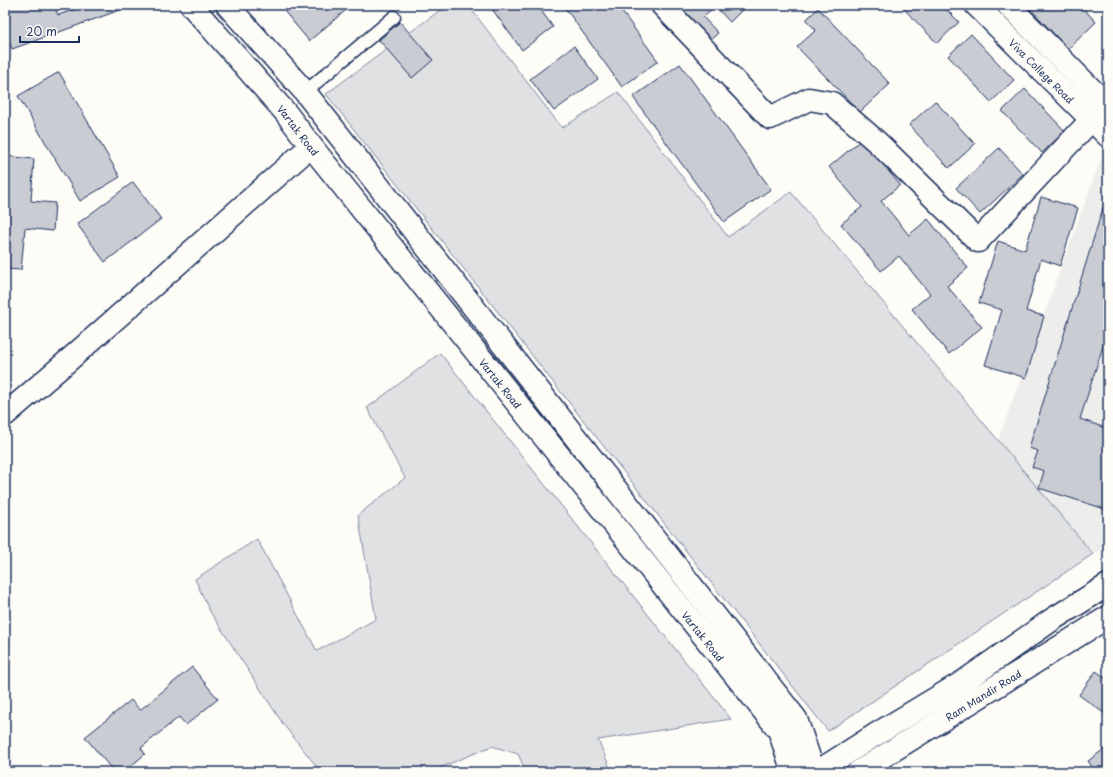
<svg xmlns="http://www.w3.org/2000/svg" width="1113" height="777" viewBox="0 0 1113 777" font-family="'Playpen Sans',sans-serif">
  <rect width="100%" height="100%" fill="#fdfcf7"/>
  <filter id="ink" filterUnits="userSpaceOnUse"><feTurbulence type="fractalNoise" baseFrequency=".025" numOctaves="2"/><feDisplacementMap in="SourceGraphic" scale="8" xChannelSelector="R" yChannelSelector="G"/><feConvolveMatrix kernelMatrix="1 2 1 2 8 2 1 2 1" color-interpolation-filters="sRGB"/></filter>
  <g filter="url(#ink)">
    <path fill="#edeeec" d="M1105 148 1108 152V545L1093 554 998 440Z"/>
    <path fill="#e0e1e3" stroke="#7e88a0" d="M457 5H468L562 128 618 92 728 237 791 192 1093 554 828 731 326 94 439 11Z
      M440 353 731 719 598 740 612 772H526L518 754 492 746 430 772H321L283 724 209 610 195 579 257 539 317 651 376 619 358 515 405 478 367 408Z"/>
    <path fill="#c9ccd3" stroke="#1b2f5e" d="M9 5H54L58 15 76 9 74 5H131V6L12 49 5 32V7Z
      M293 5H352L309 41 285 12Z
      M489 5H537L553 27 522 50Z
      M563 5H617L658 61 622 87Z
      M688 5H747L730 22 715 6 703 17 718 33 707 43 679 14Z
      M900 5H942L959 22 937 43Z
      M1027 5H1080L1096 22 1068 49Z
      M818 8 890 84 860 112 797 47 816 30 806 20Z
      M400 22 433 60 412 78 379 40Z
      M971 34 1014 80 991 102 948 56Z
      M574 46 598 79 554 111 530 79Z
      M680 64 771 189 724 222 633 97Z
      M59 72 120 177 80 201 18 96Z
      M1025 89 1065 131 1042 153 1002 111Z
      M935 101 975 144 949 168 909 125Z
      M862 139 900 185 881 201 909 235 928 219 968 268 947 286 982 327 949 354 912 309 930 294 899 256 881 271 841 224 862 207 829 167Z
      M999 148 1023 174 980 214 956 188Z
      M5 156 34 159 31 201 55 203 53 231 25 228 21 270 5 269Z
      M133 182 161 219 105 262 77 224Z
      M1041 197 1078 208 1060 266 1041 259 1026 311 1044 316 1026 378 985 365 1002 310 979 303 998 241 1025 250Z
      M1106 198H1108V330L1080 419 1108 429V510L1039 488 1044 471 1032 467 1038 451 1029 448Z
      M192 667 218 699 186 725 179 717 141 748 145 754 124 772H114L85 737 131 700 140 710Z
      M1096 671 1108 680V716L1079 695Z
      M1107 747 1108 749V772H1093L1095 771 1088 761Z"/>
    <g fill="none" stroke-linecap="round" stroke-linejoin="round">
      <defs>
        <path id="service" d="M305 92 394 17"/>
        <path id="minor" d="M662 5 770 118 809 99 832 103 877 142 978 241 1092 119
          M5 415 70 359 311 146"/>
        <g id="tertiary">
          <path id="s1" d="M191 5 286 113 311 146 779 730 793 772"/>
          <path d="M227 5 305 92 796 719 814 772"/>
        </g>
        <g id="secondary">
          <path id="s2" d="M976 5 1108 136"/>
          <path d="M1008 5 1108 106"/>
          <path d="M817 772 875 735 963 682 1053 619 1108 585"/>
          <path id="s3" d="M858 772 1108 617"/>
        </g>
      </defs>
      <use href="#service" stroke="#1b2f5e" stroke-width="15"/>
      <use href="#minor" stroke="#1b2f5e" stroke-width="25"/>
      <use href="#tertiary" stroke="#1b2f5e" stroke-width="25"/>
      <use href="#secondary" stroke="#1b2f5e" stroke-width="25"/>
      <use href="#service" stroke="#fdfcf7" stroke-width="12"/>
      <use href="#minor" stroke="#fdfcf7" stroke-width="22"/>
      <use href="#tertiary" stroke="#fdfcf7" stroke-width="22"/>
      <use href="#secondary" stroke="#fdfcf7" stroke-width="22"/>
    </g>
  </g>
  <g text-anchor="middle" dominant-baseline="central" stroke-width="3" stroke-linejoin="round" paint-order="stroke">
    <g font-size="10" fill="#1b2f5e" stroke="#fdfcf7">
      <text stroke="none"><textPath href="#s2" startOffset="93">Viva College Road</textPath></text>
      <text stroke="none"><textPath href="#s1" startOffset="165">Vartak Road</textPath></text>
      <text stroke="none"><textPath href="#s1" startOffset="489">Vartak Road</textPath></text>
      <text stroke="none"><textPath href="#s1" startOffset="813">Vartak Road</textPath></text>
      <text stroke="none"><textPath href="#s3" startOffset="147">Ram Mandir Road</textPath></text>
    </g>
  </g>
  <rect width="1113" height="777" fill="none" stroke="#fdfcf7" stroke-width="20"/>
  <rect x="10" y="10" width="1093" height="757" fill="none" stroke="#1b2f5e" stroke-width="1.5" filter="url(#ink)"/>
  <path d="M20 36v6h59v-6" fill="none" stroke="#1b2f5e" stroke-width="2"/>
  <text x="26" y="36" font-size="12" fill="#1b2f5e" stroke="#fdfcf7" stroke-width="3" paint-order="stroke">20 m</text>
</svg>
